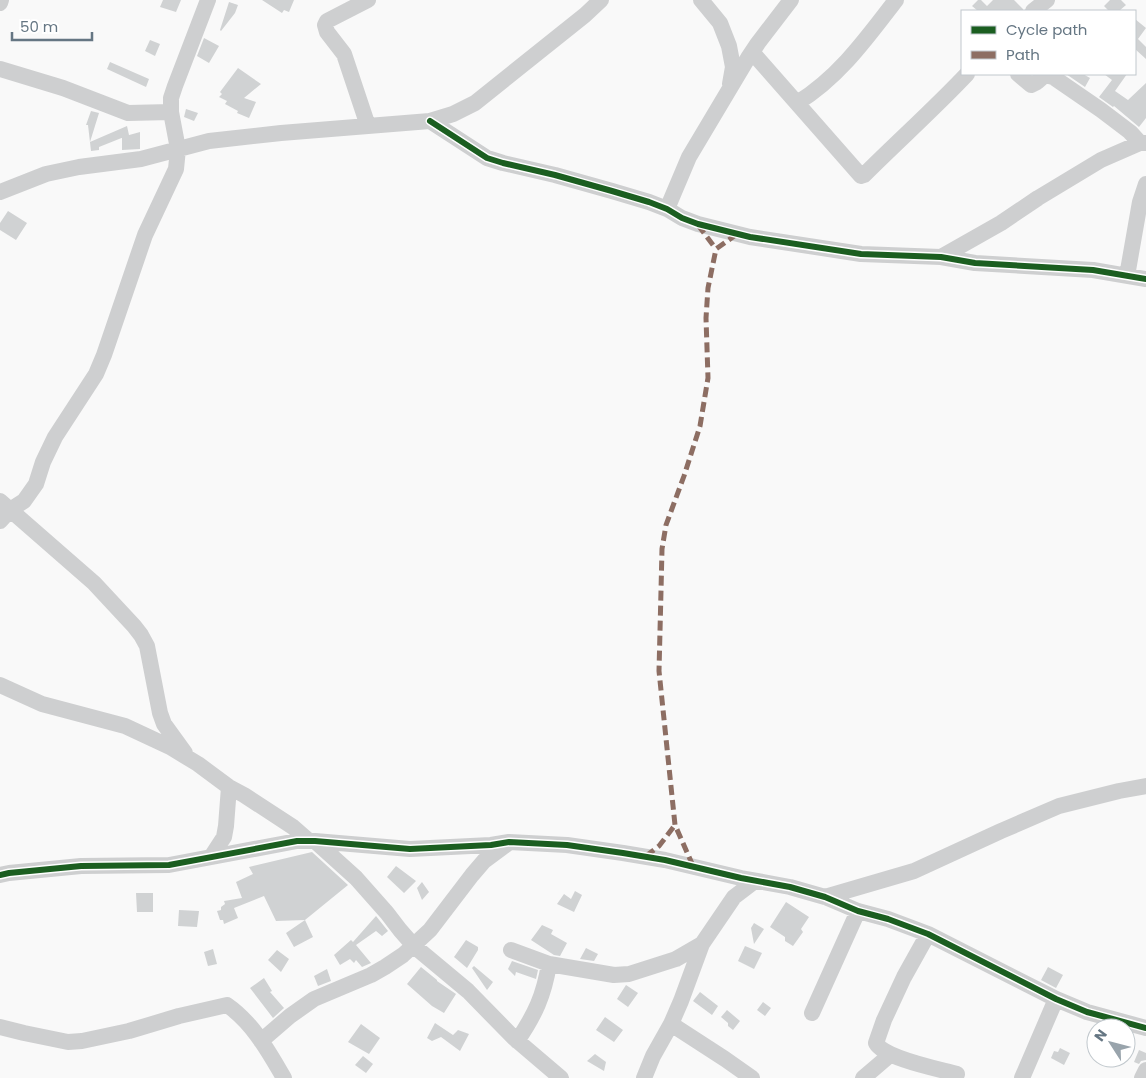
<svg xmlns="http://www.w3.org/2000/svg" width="1146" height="1078" viewBox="0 0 1146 1078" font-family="Poppins,sans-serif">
  <rect width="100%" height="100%" fill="#f9f9f9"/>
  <path fill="#d0d2d3" d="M163 0H181L176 12 160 7Z
    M262 0H294L289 12 284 10 282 13Z
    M978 0H981L987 6 993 0H1014L1023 9V11H978L972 6Z
    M1110 0H1121L1126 5 1119 11H1109L1104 6Z
    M229 2 238 5 235 13 221 31 220 30Z
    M1135 19 1146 28 1138 39 1146 47V59L1135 49Z
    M204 38 219 46 209 63 197 56Z
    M150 40 160 44 155 56 145 51Z
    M110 62 149 79 146 87 107 69Z
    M238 68 261 84 244 98 256 102 249 118 237 113 238 111 225 104 227 101 219 97 222 94 220 92Z
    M1066 74H1083L1090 78 1085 87Z
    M1104 74H1127L1115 91 1128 100 1146 83V118L1139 127 1114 106 1113 107 1099 97 1112 80Z
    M186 109 198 113 194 121 184 117Z
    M91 111 99 113 90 142 127 126 129 135 99 147V150L91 151 88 125H86Z
    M140 132V149L122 150V137Z
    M8 211 27 223 16 240 0 230V223Z
    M312 852 348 885 305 920 276 921 264 896 234 908 238 918 224 924 223 920H220L217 911 221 910V907L225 904 224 901 242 898 236 882 253 874 249 867Z
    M396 866 416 881 404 893 387 877Z
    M422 882 429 892 422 900 417 888Z
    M575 891 582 895 574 912 557 904 564 894 571 899Z
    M136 893H153V912H137Z
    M786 902 809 917 801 929 803 932 793 946 785 941V937L770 927Z
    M179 910 199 911 197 927 178 926Z
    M376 916 388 931 382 936 376 931 356 945 371 963 362 967 356 960 354 963 350 959 340 965 334 955 351 940 353 942Z
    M305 920 313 937 294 947 286 933Z
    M754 923 764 929 754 944 751 928Z
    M542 925 553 930 551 934 567 943 560 956 554 955 531 940Z
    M466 940 478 947V950L467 968 454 957Z
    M745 946 762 953 754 969 738 961Z
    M586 948 598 954 594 961 580 959Z
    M213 949 217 964 208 966 204 952Z
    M277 950 289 959 281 972 268 960Z
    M512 961 538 970 536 979 516 972 515 976 508 969Z
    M474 966 493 982 487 990 472 968Z
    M421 967 437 980V981L456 994 444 1013 432 1006 407 984Z
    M1048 967 1063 975 1056 988 1041 980Z
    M327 969 331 981 318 986 314 976Z
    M264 978 272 991 270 992 284 1008 273 1018 250 988Z
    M626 985 638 993 628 1007 617 999Z
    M700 992 718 1006 712 1015 693 1001Z
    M763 1002 771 1008 765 1016 757 1010Z
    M727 1010 740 1021 733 1030 728 1026V1023L721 1017Z
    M605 1017 623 1030 614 1042 596 1030Z
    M435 1023 453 1035 458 1030 469 1034 460 1051 441 1037 432 1041 427 1038Z
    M361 1024 380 1038 369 1054 348 1042Z
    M1060 1048 1070 1053 1064 1065 1051 1058 1054 1051 1058 1052Z
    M1139 1050 1146 1053V1060L1141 1061 1139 1064 1134 1062Z
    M595 1054 606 1062 604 1071 587 1061Z
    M363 1056 373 1064 366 1073 355 1065Z"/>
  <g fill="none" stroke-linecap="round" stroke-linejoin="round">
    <path stroke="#cecfd0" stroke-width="16" d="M368 0 327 21 325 25 327 32 344 54 368 126
      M701 0 720 23 729 46 733 67 730 84
      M0 3 1 0
      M1033 11 1047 0
      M752 52 861 176 864 175C898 141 934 109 967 74
      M0 69 63 88 128 113 171 112
      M1018 74 1031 85 1037 82 1045 75 1053 77 1101 110 1130 132 1140 143
      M797 103C839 77 866 39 896 0
      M430 121 487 158 503 163 555 175 612 191 649 202 667 209 682 218 698 224 750 237 861 254 941 257 975 263 1093 270 1146 279
      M0 192 46 174 79 167 141 159 209 141 281 133 430 121 453 114 475 103 585 15 601 0
      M667 209 689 157 748 58 758 43 791 0
      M941 257 1001 223 1038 198 1101 160 1140 143H1146
      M1127 276 1140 202 1146 184
      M0 501 94 583 134 626 141 635 147 646 160 713 164 724 185 753
      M0 521 10 510 24 501 36 484 43 462 55 437 96 374 104 355 145 235 176 169 178 149 171 112V98L175 86 208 0
      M0 685 42 704 125 726 170 747 198 764 229 787 244 795 293 827 309 841
      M315 841 356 878 387 913 400 930 414 946 468 991 514 1038 561 1078
      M211 857 224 837 226 826 229 787
      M0 875 9 873 81 866 169 865 297 841H315L410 849 491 845 509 842 567 845 623 853 665 860 741 878 790 887 825 897 858 911 888 919 928 934 1056 999 1087 1012 1146 1028
      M825 897 914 871 1001 831 1059 806 1119 791 1146 786
      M928 934 904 977 884 1020 876 1043C885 1059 939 1069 957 1074
      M511 950 549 964 614 975 629 974 676 959 702 944
      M812 1013 858 911
      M671 1024 725 1059 752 1078
      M0 1027 24 1033 68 1042 82 1041 129 1031 179 1016 227 1005C253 1023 268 1051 284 1078
      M261 1041 290 1016 314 999 371 975 385 967 403 955 430 930 472 875 484 861 507 844
      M517 1041C535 1015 544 995 549 964
      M644 1078 653 1056 671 1024 681 1001 702 944 734 897 755 881
      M863 1078 890 1055
      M1022 1078 1056 999
      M1142 1078 1146 1070"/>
    <path stroke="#8d6e63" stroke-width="5" stroke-dasharray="10 5" stroke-linecap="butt" d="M698 225 716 249
      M646 856 659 846 675 825
      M693 866 675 825 659 671 661 591 662 549 666 525 684 476 700 426 708 378 706 318 708 288 716 249 737 234"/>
    <defs>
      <path id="cycleway" d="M430 121 487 158 503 163 555 175 612 191 649 202 667 209 682 218 698 224 750 237 861 254 941 257 975 263 1093 270 1146 279
        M0 875 9 873 81 866 169 865 297 841H315L410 849 491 845 509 842 567 845 623 853 665 860 741 878 790 887 825 897 858 911 888 919 928 934 1056 999 1087 1012 1146 1028"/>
    </defs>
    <use href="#cycleway" stroke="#fff" stroke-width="9"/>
    <use href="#cycleway" stroke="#1b5e20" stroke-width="6"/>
  </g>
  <rect x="961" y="10" width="175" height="65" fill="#ffffff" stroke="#c1c8cd"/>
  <rect x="971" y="26" width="25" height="8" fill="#1b5e20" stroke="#c1c8cd"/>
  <text x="1006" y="35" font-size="15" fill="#657683">Cycle path</text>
  <rect x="971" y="51" width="25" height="8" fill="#8d6e63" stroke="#c1c8cd"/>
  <text x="1006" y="60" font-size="15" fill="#657683">Path</text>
  <g transform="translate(1111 1043) rotate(306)"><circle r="24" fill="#ffffff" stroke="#c1c8cd"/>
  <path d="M0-4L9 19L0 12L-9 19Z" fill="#99a4ac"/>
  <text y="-8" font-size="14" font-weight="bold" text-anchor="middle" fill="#657683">N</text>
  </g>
  <path d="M12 32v8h80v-8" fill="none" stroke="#657683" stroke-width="2.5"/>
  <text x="20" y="32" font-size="15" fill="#657683" stroke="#ffffff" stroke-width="4" paint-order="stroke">50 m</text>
</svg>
